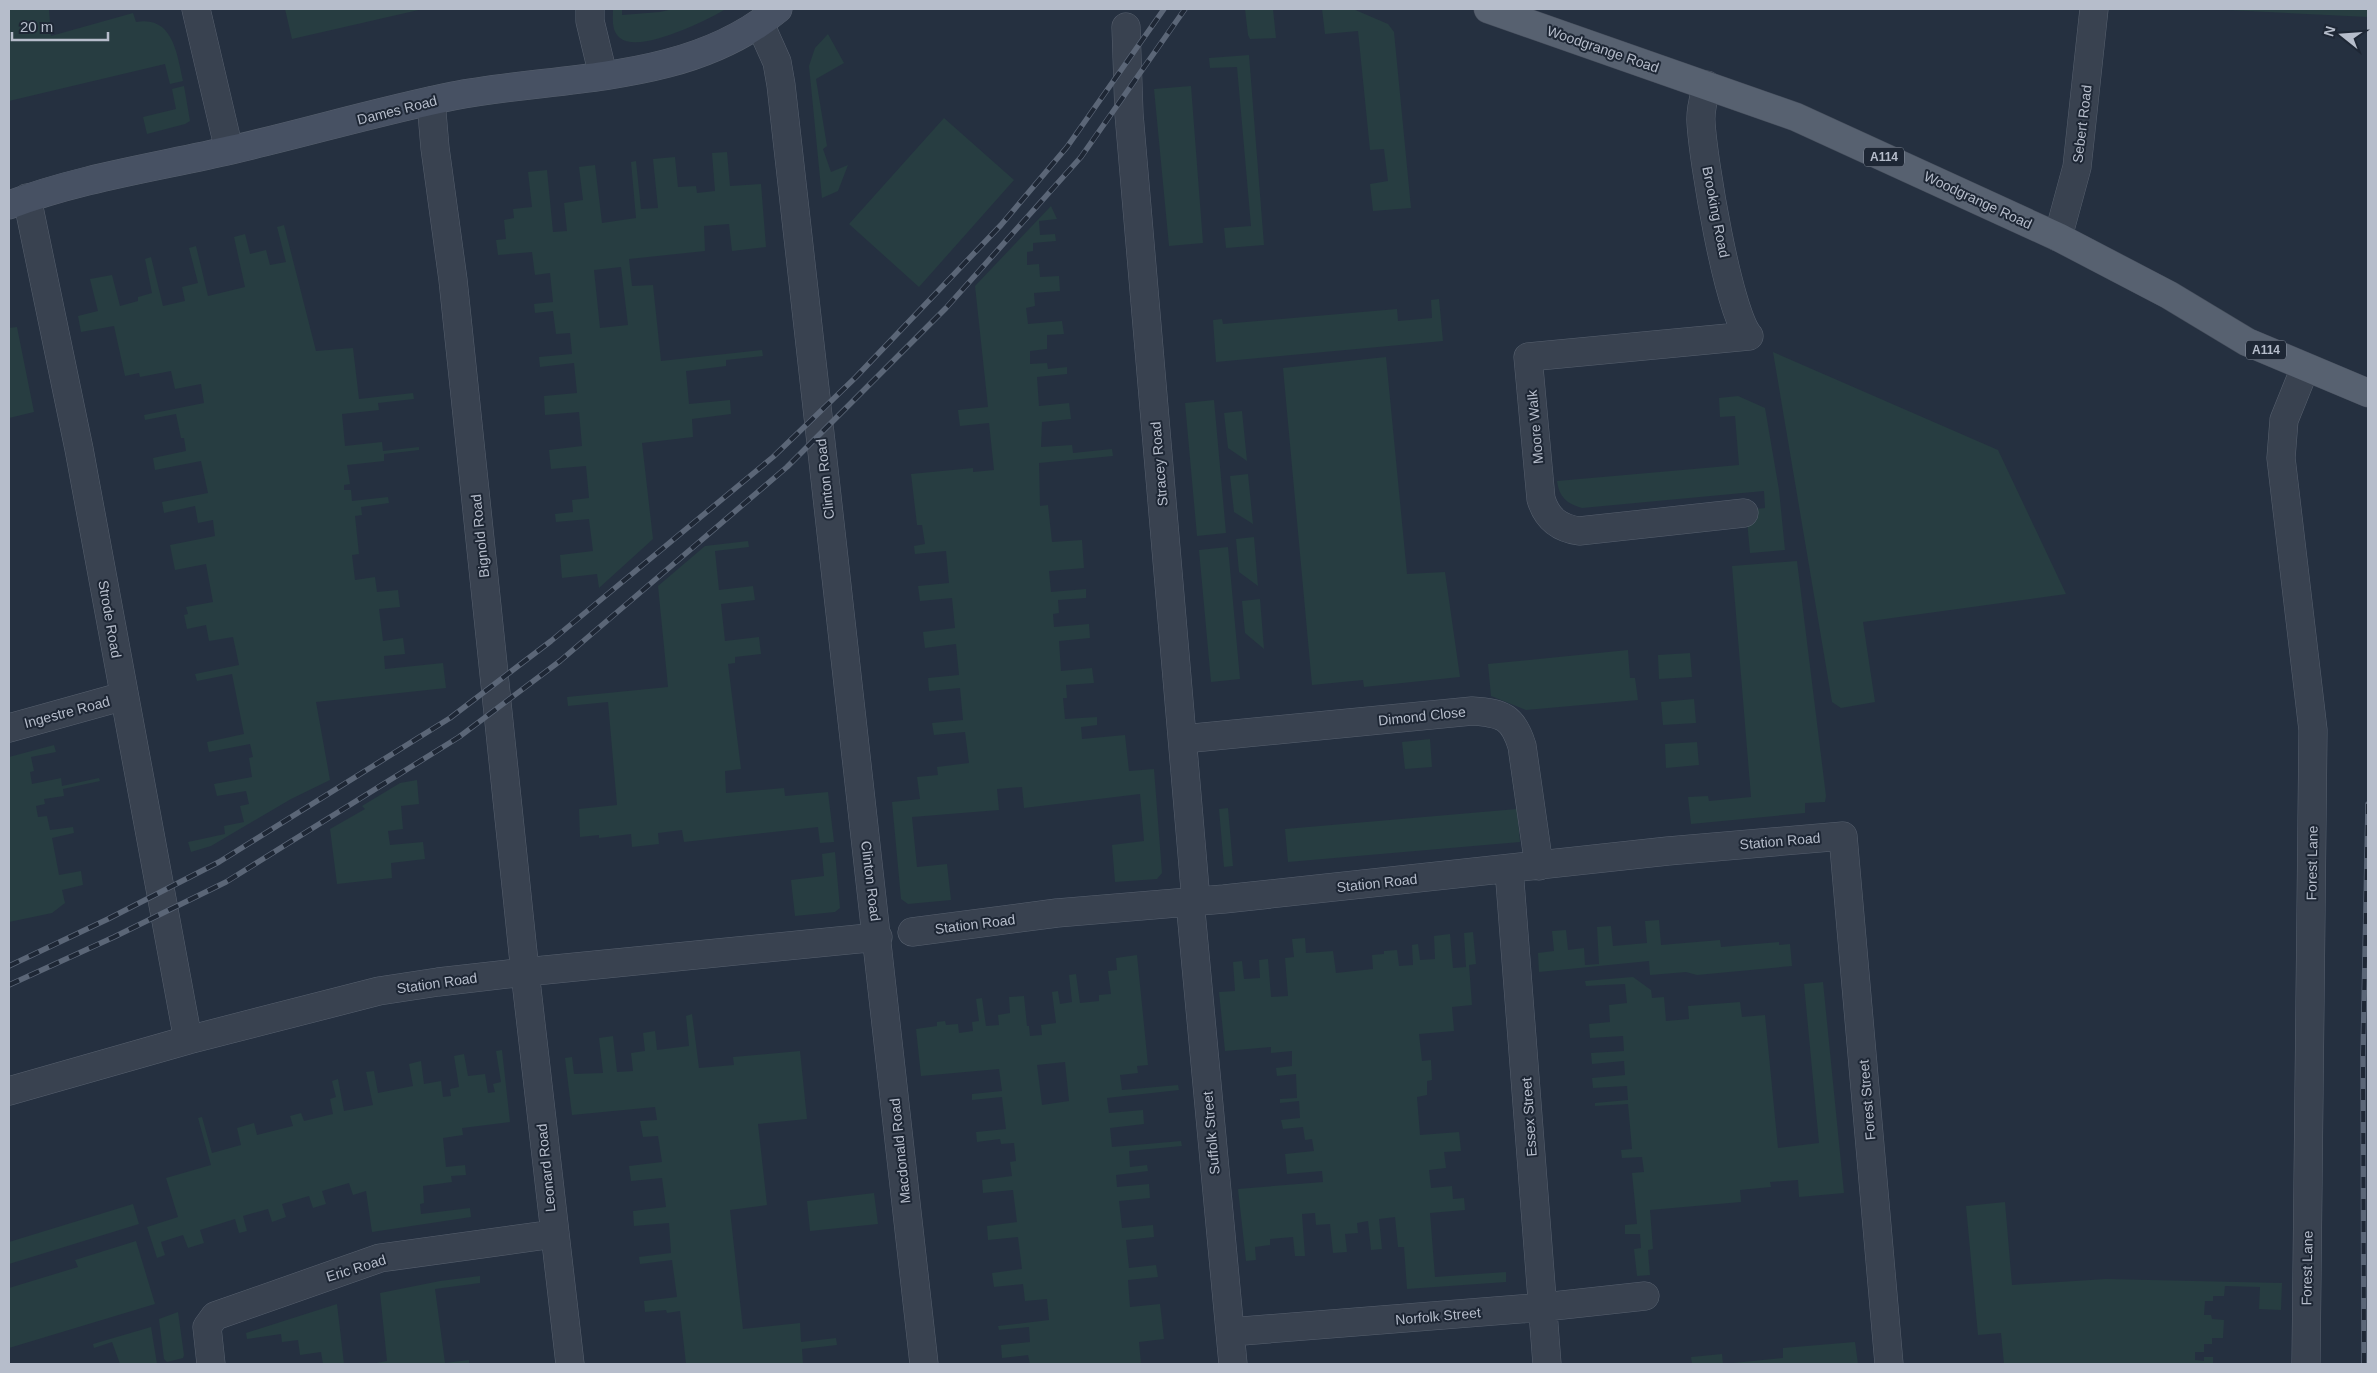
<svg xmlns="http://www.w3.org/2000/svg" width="2377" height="1373" viewBox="0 0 2377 1373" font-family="Helvetica,sans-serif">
  <rect width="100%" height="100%" fill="#253040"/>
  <path fill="#273d41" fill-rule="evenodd" d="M9 9H49L51 36 133 13 136 22C173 15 177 54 183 81L170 84 165 64 9 101Z
    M285 9H423L292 39Z
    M613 9H622V15L660 12 673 9H726C707 20 640 54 620 38 611 31 613 19 613 9Z
    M1245 9H1273L1276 38 1250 39 1248 35Z
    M1322 9H1353L1388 24 1394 32 1411 208 1373 211 1370 184 1388 181 1384 149 1370 150 1358 31 1325 34Z
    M2229 9H2368V17L2228 10Z
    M828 34 844 63 816 79 827 146 823 149 831 172 848 165 838 191 822 198 809 66 815 48Z
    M1249 55 1264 245 1226 248 1224 228 1251 226 1237 67 1210 68 1209 58Z
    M184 86 190 121 185 124 147 134 143 117 176 109 172 89Z
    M1191 86 1203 243 1169 246 1154 89Z
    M944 118 1014 180 919 287 849 224Z
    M727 152 730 186 761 184 766 247 732 251 729 224 704 226 705 251 629 259 632 286 653 285 661 361 762 350 763 356 726 360V366L686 371 689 404 730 400 731 414 692 419 693 437 642 443 653 539 599 588 597 574 562 578 560 555 593 551 589 519 556 522 555 514 573 512 572 500 589 498 586 466 551 469 549 450 582 446 579 412 545 415 544 396 577 393 574 363 540 367 539 357 572 354 570 333 556 334 553 311 535 313 534 304 553 302 550 273 535 275 532 252 498 255 496 240 506 239 504 220 514 218 513 209 532 207 528 172 547 170 553 232 567 231 564 203 583 200 579 167 595 165 602 223 636 218 631 162 636 161 641 209 658 208 653 159 675 157 678 187 696 186 697 193 715 191 712 153ZM621 267 628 325 600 328 594 270Z
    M1051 206 1057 219 1039 221 1040 235 1055 234 1056 241 1033 243V251L1027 252V265L1039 264 1040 277 1059 276 1060 291 1034 293 1035 306 1026 308 1028 324 1062 321 1064 334 1047 335V349L1030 351V364L1047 363 1048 369 1067 367V374L1037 377 1039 406 1069 403 1071 419 1042 422 1041 447 1072 445 1073 453 1112 449 1113 456 1039 463 1040 506 1048 505 1052 542 1082 540 1084 568 1049 571 1051 592 1086 589V598L1058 600 1059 613 1053 614 1054 627 1089 624 1090 638 1059 641 1061 671 1092 668 1094 683 1066 685 1067 698H1063L1065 719 1097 717V725L1081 727 1082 739 1125 735 1129 771 1154 769 1162 873 1157 879 1115 882 1112 845 1144 841 1140 794 1024 808 1022 787 997 789 999 810 912 817 917 867 947 864 951 900 908 904 901 899 892 802 920 799 917 777 938 775 937 767 969 763 965 732 934 735 932 723 963 720 960 688 929 691 928 678 959 675 956 644 925 648 923 632 955 628 952 598 920 601 918 586 949 583 946 551 915 554 914 546 925 544 922 525H917L911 474 973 468V472L994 470 989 423 960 426 958 410 988 407 975 286Z
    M284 225 316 351 353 348 359 399 413 393 414 399 378 403 379 410 342 414 345 446 382 442 383 451 419 447V450L384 454V461L347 465 350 484 344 485V490H351L352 501 388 497 389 503 361 507 362 515 355 516 359 554 352 555 355 580 375 577 377 592 398 590 400 607 379 609 383 641 403 638 405 654 384 656 385 669 443 663 446 688 316 702 330 780 291 799 211 846 191 852 188 842 225 834 224 826 244 822 240 806 249 804 246 791 217 796 214 784 252 777 249 758 253 757 250 744 209 752 207 742 244 734 232 674 197 681 195 674 239 665 233 637 209 641 206 625 187 629 184 615 188 614 186 607 213 602 206 564 175 570 170 545 215 536 213 520 198 523 195 506 164 513 162 502 208 493 201 461 155 470 153 458 186 451 184 438H181L176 414 145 420 144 415 204 403 201 384 175 389 171 371 140 377 139 373 125 376 114 326 81 332 78 316 98 311 90 279 112 275 120 306 138 301V297L152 293 145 259 151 257 163 306 185 301 182 287 198 283 189 248 196 246 208 296 245 287 234 237 245 234 250 254 266 250 270 265 286 262 277 227Z
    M1439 299 1443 341 1216 362 1213 320 1222 319 1223 324 1397 309 1398 321 1432 318 1431 300Z
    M17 327 34 412 9 418V328Z
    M1773 352 1998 450 2066 594 1863 622 1875 702 1841 708 1832 702Z
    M1386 357 1407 574 1445 572 1460 677 1364 687 1363 680 1312 685 1283 368Z
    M1738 396 1765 408 1779 490 1785 550 1750 553 1746 510 1765 508 1764 491 1582 508C1567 504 1559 497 1557 481L1739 465 1735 416 1720 417 1719 398Z
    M1214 400 1226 533 1197 536 1185 403Z
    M1242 411 1247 461 1228 448 1224 413Z
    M1248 474 1253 524 1234 512 1230 476Z
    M1254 537 1258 586 1239 572 1236 539Z
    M748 541 749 547 715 551 719 590 753 586 755 600 721 604 725 641 759 637 761 654 735 657V663L728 664 741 769 725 771 726 793 784 788 785 796 828 792 834 842 820 843 818 827 684 842 682 830 658 833 659 844 632 847 631 834 599 838V835L580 837 579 809 617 805 608 702 568 706 567 697 668 687 658 586 705 546Z
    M1228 547 1240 679 1211 682 1199 550Z
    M1797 561 1826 796 1825 802 1805 803V813L1691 824 1688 797 1708 796 1709 801 1751 797 1732 566Z
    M1260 599 1264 649 1245 633 1242 601Z
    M1628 650 1630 678H1635L1638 700 1526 710 1491 696 1488 664Z
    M1690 653 1692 677 1659 679 1658 655Z
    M1694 699 1696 723 1663 725 1661 702Z
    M1430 739 1432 767 1405 769 1402 742Z
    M1697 742 1699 765 1666 768 1665 744Z
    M54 745 56 752 31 757 34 771 30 772 32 784 61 778 62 786 99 778 100 781 63 789 64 796 44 799 45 804 36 806 38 817 47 816 50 830 73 827 74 833 52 838 59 875 81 871 83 885 62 890 65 903 52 913 9 922V757Z
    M417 780 419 804 401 806 403 829 388 831 390 845 423 842 425 859 391 863 392 878 337 884 330 829 365 809 362 806 400 783Z
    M1228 808 1233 866 1224 867 1219 809Z
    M1517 809 1520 842 1288 862 1285 829Z
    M835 852 840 908 835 912 795 916 791 880 824 876 822 854Z
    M1659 920 1661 945 1720 940 1721 947 1779 942V945L1790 944 1792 966 1697 975 1686 972 1650 975 1649 961 1539 972 1538 953 1554 951 1552 931 1566 930 1568 950 1584 948 1585 965 1599 964 1597 927 1611 926 1613 946 1647 943 1645 921Z
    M1473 932 1476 964 1469 965 1472 1005 1452 1007 1454 1031 1419 1034 1422 1061 1431 1060 1432 1080 1427 1081V1095L1417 1097 1420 1135 1459 1132 1461 1151 1444 1152 1446 1168 1429 1170 1431 1188 1452 1186 1453 1199 1464 1198 1465 1210 1430 1213 1435 1277 1506 1272V1282L1407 1289 1404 1247H1398L1395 1217 1379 1219 1382 1249 1371 1250 1368 1221 1357 1223 1358 1233 1345 1234 1347 1252 1333 1253 1330 1224 1316 1225 1315 1213 1302 1214 1305 1256H1295L1293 1237 1270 1239V1245L1255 1247 1256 1260 1246 1261 1238 1189 1323 1182 1322 1171 1287 1174 1285 1154 1314 1151 1312 1139 1305 1140 1303 1127 1283 1129 1281 1120 1300 1118 1299 1101 1280 1103V1099L1297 1098 1296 1074 1277 1076 1276 1068 1292 1066V1051L1271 1053V1047L1225 1051 1219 992 1235 991 1233 962 1242 961 1244 979 1260 978 1259 960 1268 959 1271 997 1288 996 1285 958 1294 957 1292 939 1305 938 1306 953 1333 951 1336 973 1373 969 1372 955 1384 954V951L1397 950 1399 966 1413 965 1412 945 1418 944 1420 960 1435 959 1434 936 1450 934 1453 968 1466 967 1464 933Z
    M1137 955 1148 1065 1137 1066 1138 1073 1120 1075 1122 1090 1178 1085 1179 1090 1107 1098 1109 1113 1143 1110 1144 1124 1110 1128 1112 1147 1181 1141 1182 1146 1129 1151 1130 1167 1147 1165 1148 1171 1116 1175 1117 1187 1149 1184 1150 1198 1119 1201 1122 1228 1153 1225 1154 1237 1126 1240 1129 1268 1156 1265 1158 1277 1128 1280 1130 1307 1160 1304 1164 1339 1139 1342 1141 1364H1030L1028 1355 1002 1358 1001 1345 1030 1342 1029 1327 999 1330 998 1326 1049 1320 1047 1299 1025 1301 1023 1284 994 1287 992 1273 1022 1269 1018 1237 988 1240 987 1226 1017 1222 1013 1190 983 1193 982 1180 1012 1176 1010 1162 1016 1161 1014 1143 1001 1144 1000 1139 977 1142 976 1132 1006 1129 1002 1097 972 1100V1094L1002 1091 999 1069 921 1076 916 1029 937 1026V1022L945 1021 946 1025 958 1024 959 1033 973 1031 972 1022 979 1021 976 999 982 998 986 1026 999 1025 998 1015 1010 1013 1009 997 1024 996 1027 1026H1029L1030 1036 1042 1035 1041 1025 1056 1023 1052 992 1058 991 1060 1004 1072 1002 1069 975 1076 974 1080 1003 1099 1001V995L1111 994 1108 971 1117 970 1116 958ZM1065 1062 1069 1101 1042 1105 1037 1065Z
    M1633 977 1651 990 1652 998 1664 997 1666 1021 1689 1019 1688 1006 1740 1002 1742 1017 1765 1015 1778 1148 1819 1143 1804 984 1823 982 1844 1193 1799 1197 1798 1180 1770 1182 1771 1187 1740 1190 1741 1202 1650 1210 1653 1249 1648 1250 1650 1275 1637 1276 1634 1249 1641 1248 1640 1234H1625V1225L1637 1224 1632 1173 1644 1172 1642 1157 1622 1158 1621 1150 1632 1149 1628 1104 1595 1106V1103L1628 1100 1627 1086 1593 1088 1592 1078 1625 1075 1624 1061 1592 1064 1591 1053 1624 1051 1623 1036 1590 1038 1589 1024 1610 1022 1609 1005 1627 1003 1625 984 1586 986 1585 981Z
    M692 1014 699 1068 734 1065 733 1057 800 1051 807 1119 758 1124 767 1205 730 1210 743 1329 800 1323 801 1342 836 1338 837 1345 802 1349 803 1364H686L680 1311 667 1313 666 1310 645 1312 644 1301 677 1297 672 1260 640 1264 639 1257 671 1253 669 1223 634 1226 633 1211 666 1207 662 1178 631 1181 629 1166 662 1162 658 1136 643 1137 640 1121 657 1120 655 1107 572 1115 565 1058 572 1057 574 1074 603 1073 599 1038 613 1036 617 1072 633 1071 631 1053 645 1051 643 1033 655 1031 657 1050 689 1046 686 1016Z
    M502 1050 510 1122 462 1128 463 1135 443 1138 446 1167 465 1165 466 1175 451 1176 452 1182 423 1186 424 1203 420 1204 421 1214 470 1208 471 1217 372 1232 366 1191 353 1195 349 1183 322 1191 326 1204 313 1208 309 1196 282 1204 286 1217 272 1222 268 1209 243 1216 247 1231 239 1233 235 1219 200 1230 204 1243 188 1248 183 1235 161 1242 165 1255 157 1258 147 1227 178 1217 166 1178 211 1165 198 1118 202 1117 212 1153 241 1145 237 1128 254 1123 257 1135 293 1126 290 1116 301 1113 304 1121 333 1114 330 1099 336 1097 332 1081 338 1079 344 1111 373 1105 366 1072 374 1071 378 1093 413 1086 409 1064 421 1061 424 1084 441 1081 443 1097 451 1096 450 1089 459 1087 454 1056 464 1054 468 1076 485 1074 488 1093 495 1092 493 1084 501 1082 496 1051Z
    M874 1193 878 1224 810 1231 807 1201Z
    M2005 1202 2012 1285 2106 1279 2282 1283 2281 1310 2259 1309 2260 1287 2225 1286 2224 1296H2213V1301H2205L2204 1315H2211L2212 1319 2224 1320 2223 1338H2212V1344H2204V1352H2195V1360L2204 1361V1357H2213V1363L2223 1364H2004L2001 1333 1978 1335 1966 1206Z
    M133 1204 139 1224 9 1264V1242Z
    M136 1241 155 1304 9 1348V1288L78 1267 75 1260Z
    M480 1276V1283L435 1289 445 1363 469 1360V1364H371L387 1361 380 1293 440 1281Z
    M337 1304 344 1364H323L321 1352 300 1355 298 1340 282 1342 281 1334 247 1339 246 1333Z
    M178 1312 184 1355 183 1358 167 1362 164 1359 159 1319Z
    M151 1327 157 1364H120L112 1342 94 1348 93 1344Z
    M1855 1342 1858 1364H1692L1691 1357 1722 1354 1723 1364 1783 1358V1348Z"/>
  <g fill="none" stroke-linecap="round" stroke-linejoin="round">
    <defs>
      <path id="minor" d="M196 9 229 150
        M590 9V21L603 75
        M760 24 777 62 781 85 924 1364
        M1126 27 1129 114 1196 901
        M1707 85C1704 97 1700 109 1701 122 1703 160 1728 311 1749 336
        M431 101 435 148 453 280 525 972 570 1364
        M27 198 79 449 188 1040
        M2058 237 2077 167 2094 9
        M1744 513 1579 531C1559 528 1547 519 1541 499L1528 357 1749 336
        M9 728 124 696
        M1183 739 1472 711C1503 713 1513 717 1522 746L1539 866
        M1509 869 1547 1364
        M1190 901 1233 1364
        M912 932 1057 913 1224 899 1668 851 1843 836 1889 1364
        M9 1091 188 1040 379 991 438 982 525 972 878 937
        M1230 1332 1544 1307 1645 1296
        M211 1364 207 1327 215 1316 380 1258 554 1234"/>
      <path id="tertiary" d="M2305 368 2284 420 2281 458 2313 730 2306 1364"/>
      <path id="secondary" d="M9 205C80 178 157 167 231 150 305 133 379 111 453 96 563 75 689 84 778 9"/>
      <path id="primary" d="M1488 9 1796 117 2058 237 2169 295 2247 342 2368 393"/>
    </defs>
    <use href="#minor" stroke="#57606e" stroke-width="29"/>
    <use href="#tertiary" stroke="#57606e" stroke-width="29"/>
    <use href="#secondary" stroke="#57606e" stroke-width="29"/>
    <use href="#primary" stroke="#434b59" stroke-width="29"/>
    <use href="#minor" stroke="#394250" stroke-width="28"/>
    <use href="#tertiary" stroke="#394250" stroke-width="28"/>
    <use href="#secondary" stroke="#475163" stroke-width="28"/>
    <use href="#primary" stroke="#576170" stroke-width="28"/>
    <defs>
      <path id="rail" d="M9 966 108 919 219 862 450 718 551 641 773 457 856 377 1001 225 1067 147 1164 9
        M9 985 114 937 226 882 459 737 560 661 787 467 946 308 1081 157 1185 9
        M2364 1364 2363 1057 2368 804"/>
    </defs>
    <use href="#rail" stroke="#5b6677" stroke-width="5.5"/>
    <use href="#rail" stroke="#1e2735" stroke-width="4" stroke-dasharray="11" stroke-linecap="butt"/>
  </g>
  <g text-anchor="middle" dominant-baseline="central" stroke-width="4" stroke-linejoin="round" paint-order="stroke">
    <g fill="#1e2735" stroke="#88909e" stroke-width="1">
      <rect x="1864" y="147.5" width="40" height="19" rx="4"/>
      <rect x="2246" y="340.5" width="40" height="19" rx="4"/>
    </g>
    <g font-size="12" font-weight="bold" fill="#b6bdcb">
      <text x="1884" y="157">A114</text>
      <text x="2266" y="350">A114</text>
    </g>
    <g font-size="14" fill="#b6bdcb" stroke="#1e2735">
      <text transform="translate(1603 49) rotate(19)">Woodgrange Road</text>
      <text transform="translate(397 110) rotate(-14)">Dames Road</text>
      <text transform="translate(2082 124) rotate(-83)">Sebert Road</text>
      <text transform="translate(1978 200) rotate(25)">Woodgrange Road</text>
      <text transform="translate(1716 212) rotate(79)">Brooking Road</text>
      <text transform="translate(1535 427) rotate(-95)">Moore Walk</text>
      <text transform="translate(1159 464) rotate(-95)">Stracey Road</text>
      <text transform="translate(825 479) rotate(-96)">Clinton Road</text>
      <text transform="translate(480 536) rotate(-96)">Bignold Road</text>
      <text transform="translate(110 619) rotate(80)">Strode Road</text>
      <text transform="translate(67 712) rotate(-15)">Ingestre Road</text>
      <text transform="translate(1422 716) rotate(-6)">Dimond Close</text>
      <text transform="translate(1780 841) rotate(-5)">Station Road</text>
      <text transform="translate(2312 863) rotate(-89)">Forest Lane</text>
      <text transform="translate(871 881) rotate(83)">Clinton Road</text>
      <text transform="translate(1377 883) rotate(-6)">Station Road</text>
      <text transform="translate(975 924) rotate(-7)">Station Road</text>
      <text transform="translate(437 983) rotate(-8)">Station Road</text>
      <text transform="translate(1867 1100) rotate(-95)">Forest Street</text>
      <text transform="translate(1529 1117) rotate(-94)">Essex Street</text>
      <text transform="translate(1211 1133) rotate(-95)">Suffolk Street</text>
      <text transform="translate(900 1151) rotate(-96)">Macdonald Road</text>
      <text transform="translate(546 1168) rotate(-96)">Leonard Road</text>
      <text transform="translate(356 1268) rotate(-17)">Eric Road</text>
      <text transform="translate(2307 1268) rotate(-89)">Forest Lane</text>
      <text transform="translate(1438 1316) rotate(-5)">Norfolk Street</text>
    </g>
  </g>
  <rect width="2377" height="1373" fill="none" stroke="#b6bdcb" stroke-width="20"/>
  <g transform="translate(2342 35) rotate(287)" stroke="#1e2735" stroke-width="4" paint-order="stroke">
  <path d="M0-4L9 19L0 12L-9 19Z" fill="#b6bdcb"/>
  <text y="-8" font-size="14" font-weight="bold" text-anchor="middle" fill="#b6bdcb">N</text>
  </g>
  <path d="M12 32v8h96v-8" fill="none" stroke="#b6bdcb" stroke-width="2.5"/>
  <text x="20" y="32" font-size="15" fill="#b6bdcb" stroke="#1e2735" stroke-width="4" paint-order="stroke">20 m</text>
</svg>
